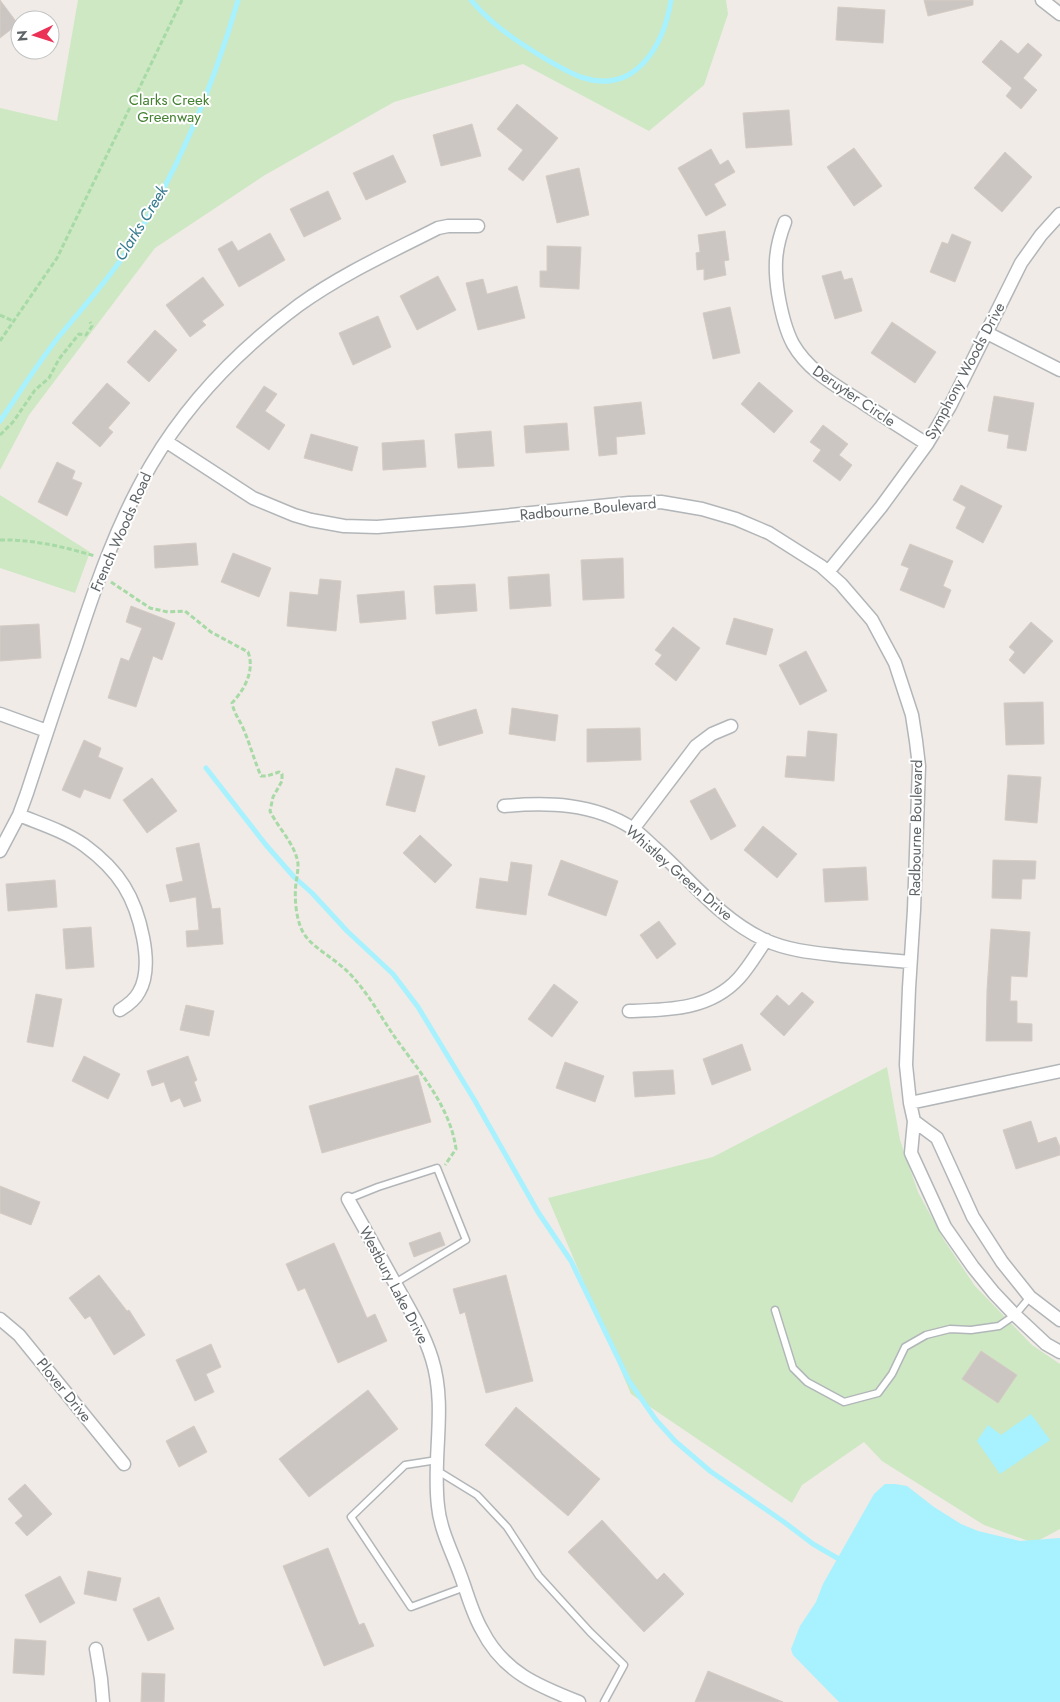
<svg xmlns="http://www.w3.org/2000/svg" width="1060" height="1702" viewBox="0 0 1060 1702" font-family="Jost,sans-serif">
  <rect width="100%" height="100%" fill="#f0ebe6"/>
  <path fill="#cde8c3" d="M78 0H726L728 14 704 85 649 131 523 64 394 102 265 175 155 248 29 415 0 470V108L57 121Z
    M0 495 90 552 75 593 0 568Z
    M887 1067 900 1140 918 1192 944 1240 975 1286 1032 1345 1060 1364V1529L1034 1543 984 1525 882 1461 864 1442 802 1485 792 1503 631 1394 548 1198 713 1157Z"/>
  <path fill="#a8f1ff" d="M1031 1414 1050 1440 1000 1474 977 1441 988 1425 1001 1435Z
    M885 1484H895L907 1486 934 1507 961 1524 978 1531 1020 1541 1060 1538V1702H839L793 1655 791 1649 793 1644 800 1626 816 1602 823 1584 874 1494Z"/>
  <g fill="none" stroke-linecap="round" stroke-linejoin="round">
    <path stroke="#a8f1ff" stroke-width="5" d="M471 0C489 22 512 38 536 53 551 62 568 73 584 78 637 94 664 44 671 0
      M0 421C20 392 39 361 61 334 84 306 109 279 129 248 178 172 213 87 238 0
      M206 768 266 845 294 877 312 893 347 931 393 974 418 1007 475 1101 538 1212 571 1261 629 1381 656 1420 675 1441 710 1471 784 1522 813 1544 844 1562"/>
  </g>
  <path fill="#ccc6c3" stroke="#d5cbc4" d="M0 0 18 24 0 38Z
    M924 0H973V5L928 16Z
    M838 7 885 10 883 43 836 40Z
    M1001 40 1018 54 1028 43 1042 55 1023 78 1037 90 1021 109 1006 96 1012 88 982 62Z
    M517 104 558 138 523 181 508 169 523 150 497 129Z
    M789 110 792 145 746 148 743 113Z
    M472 124 481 156 441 166 433 135Z
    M854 148 882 186 854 206 827 167Z
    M711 149 720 165 728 160 735 172 714 184 726 205 706 216 678 168Z
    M1005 152 1032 177 1002 212 974 188Z
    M393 155 406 182 366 200 353 173Z
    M579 168 589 215 557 223 546 176Z
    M328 191 341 219 304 237 290 209Z
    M725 231 729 260 724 261 726 275 704 280V269L697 270 696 253 700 252 698 235Z
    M270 233 285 260 239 287 218 249 232 241 238 251Z
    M952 234 971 242 955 282 930 272 942 242 948 244Z
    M547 246 581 247 579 289 540 287V271H547Z
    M841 271 844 280 852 278 862 311 835 319 822 276Z
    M438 276 456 310 417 330 400 296Z
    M203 277 224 305 202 321 206 325 190 337 166 305Z
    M483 279 487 294 517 286 525 318 478 330 466 283Z
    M730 307 740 353 713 359 703 313Z
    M378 316 391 347 353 365 339 333Z
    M892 322 936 352 915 383 871 353Z
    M155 330 177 350 149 382 127 362Z
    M759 382 793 411 774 433 741 404Z
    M107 383 130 403 108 428 113 432 100 447 72 423Z
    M264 386 277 394 265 411 285 425 269 450 236 427Z
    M994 396 1034 403 1026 451 1007 448 1009 435 988 431Z
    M641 402 645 434 616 437 617 454 599 456 594 407Z
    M567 423 569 450 526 453 524 426Z
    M823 425 848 444 839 455 852 465 840 481 813 461 821 450 810 442Z
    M491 431 494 466 458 468 455 434Z
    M311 434 358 447 352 471 304 458Z
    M424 440 426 467 383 470 382 443Z
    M57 462 75 471 72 479 82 483 67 516 38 502Z
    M961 485 1002 506 983 543 956 528 966 507 953 500Z
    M196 543 198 565 155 568 154 546Z
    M910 544 953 561 943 586 951 590 944 608 900 590 909 568 901 565Z
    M233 553 271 568 259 597 221 582Z
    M623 558 624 598 583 600 581 560Z
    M549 574 551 606 510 609 508 577Z
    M320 579 341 581 336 631 287 626 290 592 318 595Z
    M475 584 477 611 436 614 434 586Z
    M404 591 406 619 360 623 357 595Z
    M131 606 175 623 162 660 153 656 136 707 108 698 121 658 129 661 142 628 126 622Z
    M734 618 773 629 766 655 726 644Z
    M1031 622 1053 641 1024 674 1009 660 1015 652 1009 647Z
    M39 624 41 658 0 661V626Z
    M673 627 700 648 676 681 655 664 662 655 655 650Z
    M806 651 827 691 800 705 779 665Z
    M1043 702 1044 744 1006 745 1004 703Z
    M512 708 558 715 555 741 509 734Z
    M476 709 483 733 439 746 432 722Z
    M640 728 641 760 587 762V729Z
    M808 731 837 734 834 781 785 777 787 756 806 757Z
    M84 740 101 748 98 757 123 768 110 799 84 789 80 798 62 790Z
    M396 768 425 776 415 812 386 805Z
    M1008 775 1041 777 1037 823 1005 820Z
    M152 778 177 811 147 833 123 800Z
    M715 788 736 826 711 840 690 801Z
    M763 826 797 854 777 878 744 850Z
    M420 835 452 865 435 883 403 853Z
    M199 843 212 909 220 908 223 944 187 947 186 931 199 930 196 897 170 902 166 885 183 881 176 848Z
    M561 860 618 881 606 916 548 895Z
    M993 860 1036 861 1035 879H1022L1021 899 992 898Z
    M511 862 532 865 526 915 476 908 480 878 508 882Z
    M866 867 868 900 825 902 823 869Z
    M55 880 57 907 8 911 6 884Z
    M659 921 676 944 657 959 640 935Z
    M91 927 94 967 66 969 63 929Z
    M991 929 1030 932 1027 977 1011 976 1010 1001H1017V1023L1032 1024V1041H986L987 990Z
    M554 984 578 1002 552 1037 528 1019Z
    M802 992 814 1002 784 1036 760 1014 777 995 789 1006Z
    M36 994 62 999 53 1047 27 1042Z
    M186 1005 214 1011 209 1036 180 1030Z
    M742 1044 751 1070 712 1085 703 1059Z
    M84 1056 120 1074 108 1099 72 1081Z
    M188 1056 197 1080 194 1082 201 1101 184 1107 180 1098 171 1102 164 1082 152 1086 147 1071Z
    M565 1062 604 1076 595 1102 556 1088Z
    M673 1070 675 1094 635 1097 633 1072Z
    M418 1075 431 1122 322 1153 309 1106Z
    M1031 1121 1038 1143 1056 1137 1060 1147V1155L1016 1169 1003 1130Z
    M0 1186 40 1202 31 1225 0 1213Z
    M440 1232 445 1245 414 1257 409 1243Z
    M334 1243 367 1318 375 1314 387 1341 338 1363 305 1288 298 1291 286 1264Z
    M99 1275 127 1311 129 1310 145 1335 114 1355 90 1316 85 1319 69 1298Z
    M506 1275 533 1381 486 1393 465 1312 460 1314 453 1289Z
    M211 1344 221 1367 206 1374 214 1392 195 1401 176 1360Z
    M981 1351 1017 1375 998 1403 962 1379Z
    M368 1390 398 1429 309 1497 279 1459Z
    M516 1407 600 1479 568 1516 485 1445Z
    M194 1426 207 1452 179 1467 166 1441Z
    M25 1484 52 1514 27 1536 15 1523 23 1516 8 1499Z
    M602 1520 657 1580 664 1573 684 1594 644 1632 568 1552Z
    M328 1548 359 1625 364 1623 374 1646 324 1666 283 1566Z
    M88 1571 121 1578 116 1601 84 1594Z
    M60 1576 75 1603 40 1623 25 1595Z
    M159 1597 174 1629 148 1641 133 1609Z
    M15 1639 46 1641 44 1675 13 1673Z
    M708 1671 783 1702H695Z
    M142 1673 165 1674 164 1702H141Z"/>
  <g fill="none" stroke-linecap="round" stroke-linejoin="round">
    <defs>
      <path id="service" d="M348 1199 378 1187 437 1168 466 1240 395 1283
        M775 1310 793 1368 807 1382 844 1402 878 1393 892 1374 905 1347 926 1335 950 1329 971 1330 999 1326 1015 1315 1030 1297
        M437 1460 405 1465 351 1517 411 1607 465 1587
        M438 1471 477 1495 507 1527 539 1576 590 1632 624 1665 604 1702"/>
      <path id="minor" d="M1042 0 1060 14
        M785 222C775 248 774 266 778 293 781 311 785 329 793 344 809 372 837 386 863 403 884 417 905 430 927 444
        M987 333 1060 370
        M167 442 253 498 294 515 311 520 344 526 377 527 463 520 629 503 661 502 702 509 736 519 769 533 821 566 841 584 872 620 895 663 912 715 916 741 919 766 914 910 909 988 906 1065 910 1103 914 1121 911 1153 945 1227 973 1267 994 1293 1015 1315 1046 1344 1060 1352
        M828 572 881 507 927 444 950 406 1021 263 1041 235 1060 214
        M0 714 47 731
        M504 806C548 802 593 803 632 828 640 833 647 841 655 848 691 880 720 919 765 940 789 951 816 953 842 956 865 958 888 960 910 962
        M19 815C41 824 64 831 84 845 99 856 114 870 124 886 139 910 155 965 139 992 135 1000 128 1005 120 1010
        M633 829 696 746 712 734 731 726
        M0 851 19 815 27 793C43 744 59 695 76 646 96 584 118 521 151 465 188 402 241 348 299 305 342 274 391 252 438 228L448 226H478
        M629 1011C668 1010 710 1010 739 978 749 967 757 953 766 940
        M910 1103 1060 1071
        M914 1121 937 1138 973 1217 1002 1262 1030 1297 1060 1320
        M348 1199C364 1228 380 1256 396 1285 409 1308 424 1333 432 1359 447 1407 432 1457 438 1506 440 1529 452 1552 460 1574 467 1592 472 1613 482 1630 503 1672 538 1686 579 1702
        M0 1319 19 1335 124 1464
        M96 1649 101 1679 103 1702"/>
    </defs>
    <use href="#service" stroke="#b2b6b9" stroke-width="9"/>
    <use href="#minor" stroke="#b2b6b9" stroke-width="15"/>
    <path stroke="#a7daa6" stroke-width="3" stroke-dasharray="5 2.5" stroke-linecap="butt" d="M0 315 13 321
      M0 341 57 258 182 0
      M0 435 13 422 35 390 49 378 59 359 79 334 86 335 92 326 90 322
      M0 540C33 539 64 547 95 556
      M111 582 150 608 168 612 185 611 211 632 248 652C255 670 245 689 232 703 234 713 239 719 243 728 250 744 254 760 261 776H267L279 772 282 774V781L273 797 270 811C278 828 296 845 298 864 298 871 297 877 296 883 294 898 296 926 307 938 316 949 336 960 348 972 366 990 378 1012 392 1033 417 1069 450 1105 456 1149L445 1165"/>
    <use href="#service" stroke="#fff" stroke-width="6"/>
    <use href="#minor" stroke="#fff" stroke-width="12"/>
  </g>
  <g text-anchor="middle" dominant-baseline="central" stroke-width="4" stroke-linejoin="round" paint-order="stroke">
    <g font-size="15" fill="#448132" stroke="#fff">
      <text x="169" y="100">Clarks Creek<tspan x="169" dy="17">Greenway</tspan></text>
    </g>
    <g font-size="15" fill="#5e6467" stroke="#fff">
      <text transform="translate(965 371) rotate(-62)">Symphony Woods Drive</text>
      <text transform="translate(854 396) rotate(34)">Deruyter Circle</text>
      <text transform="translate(588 509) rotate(-5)">Radbourne Boulevard</text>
      <text transform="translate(121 532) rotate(-66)">French Woods Road</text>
      <text transform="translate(916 828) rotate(-89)">Radbourne Boulevard</text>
      <text transform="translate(679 873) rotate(41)">Whistley Green Drive</text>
      <text transform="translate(394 1285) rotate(62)">Westbury Lake Drive</text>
      <text transform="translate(64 1390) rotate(51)">Plover Drive</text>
    </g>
    <g font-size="16" font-style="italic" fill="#377b90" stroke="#fff">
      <text transform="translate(141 223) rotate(-58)">Clarks Creek</text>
    </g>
  </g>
  <g transform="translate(35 35) rotate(266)"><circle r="24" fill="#ffffff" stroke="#bfc1c2"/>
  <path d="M0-4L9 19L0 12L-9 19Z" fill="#ec3156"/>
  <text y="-8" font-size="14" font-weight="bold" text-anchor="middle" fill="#5e6467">N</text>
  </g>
</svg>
